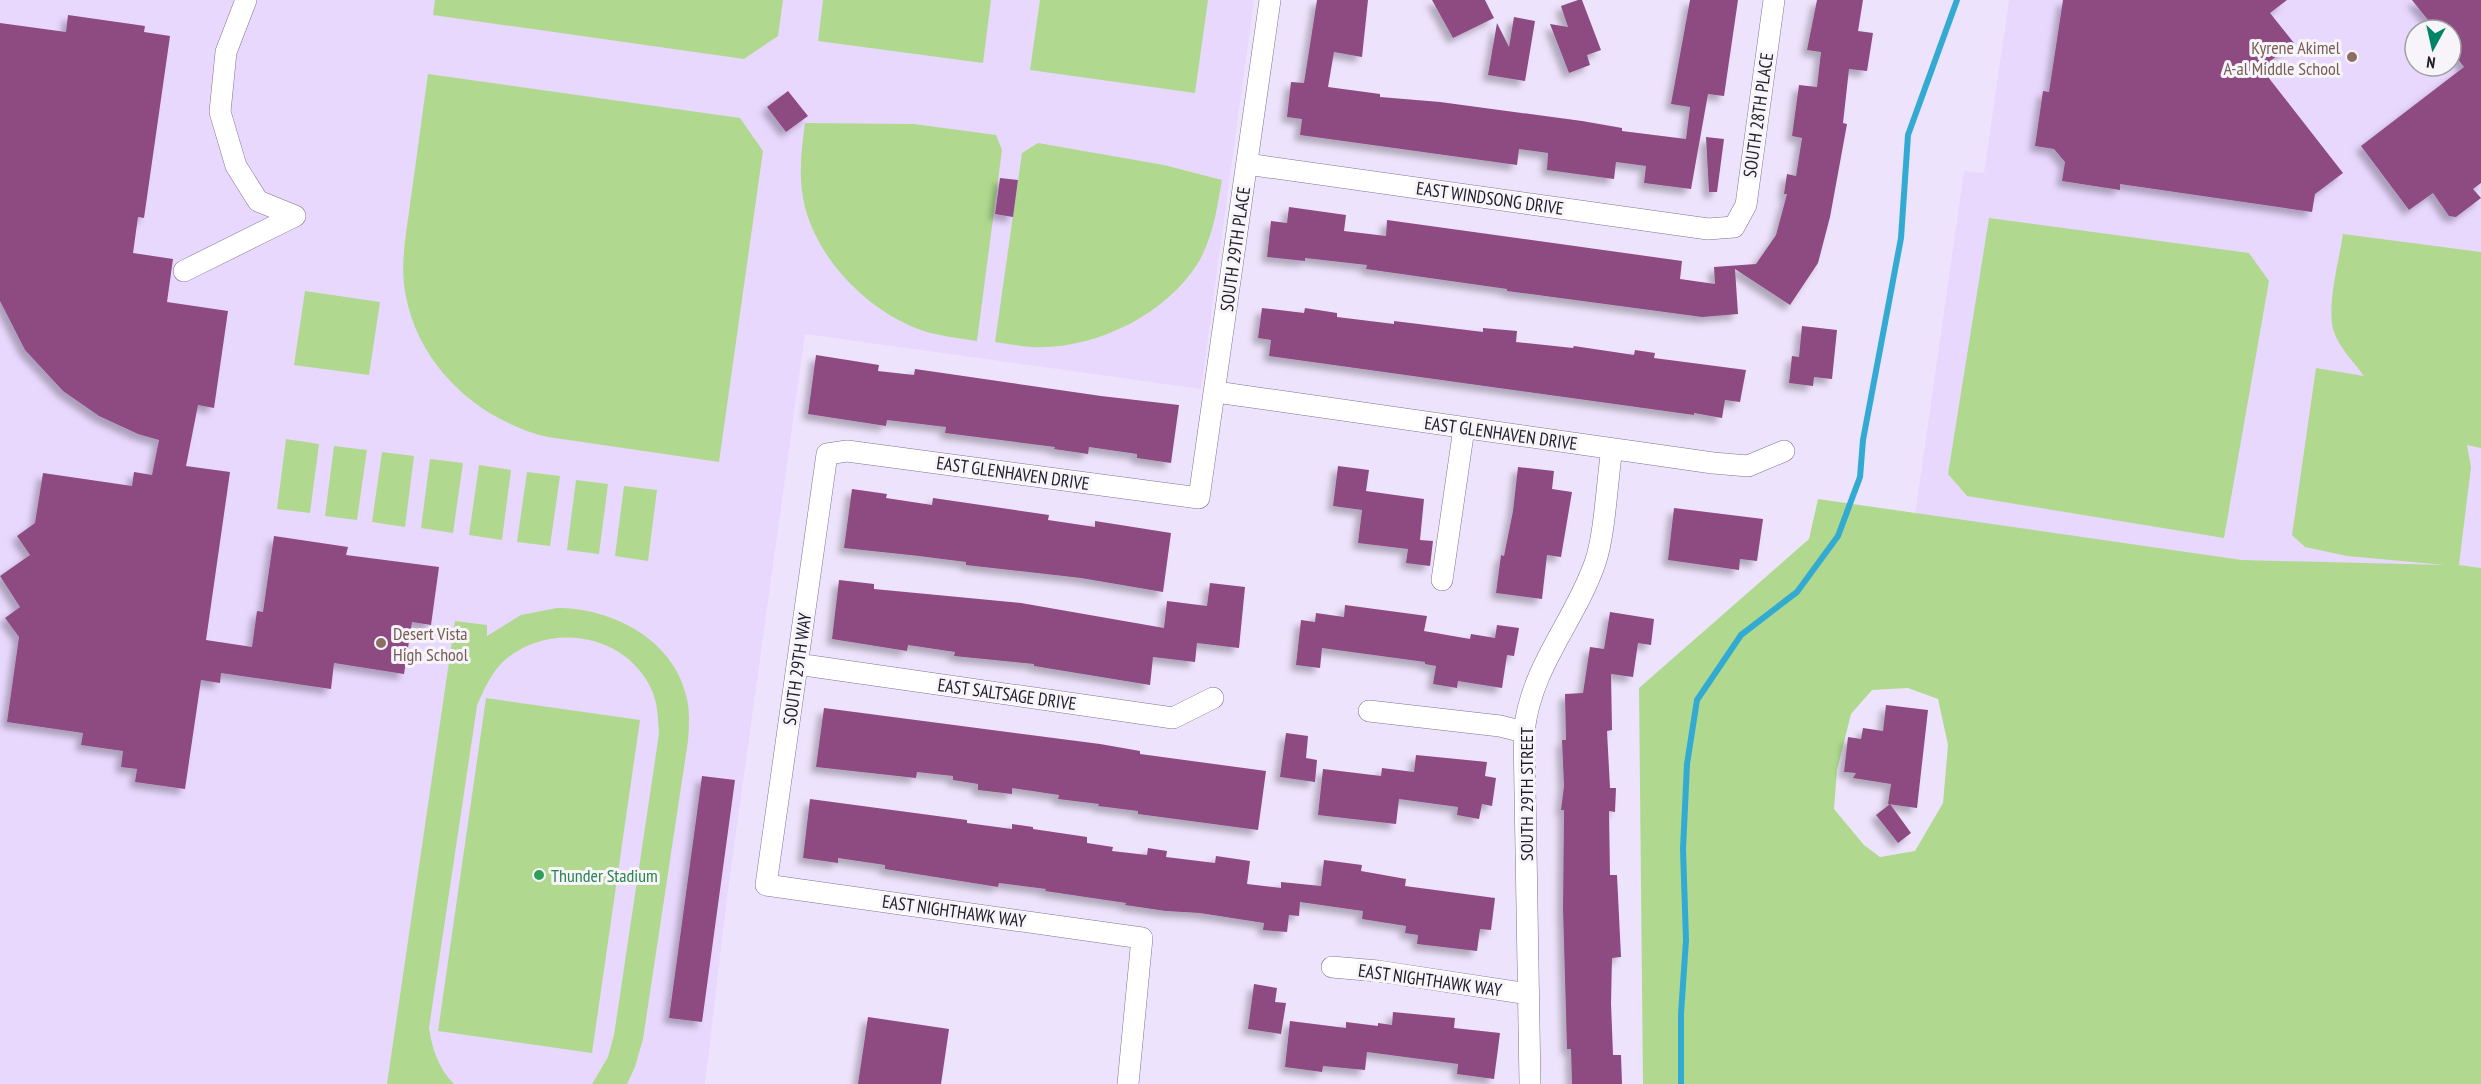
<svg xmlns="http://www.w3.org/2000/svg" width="2481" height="1084" viewBox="0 0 2481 1084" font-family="'PT Sans Narrow',sans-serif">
  <defs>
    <filter id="shadow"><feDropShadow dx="-5.5" dy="5.5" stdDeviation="3" flood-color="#0004"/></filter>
  </defs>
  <rect width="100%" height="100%" fill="#eee3fc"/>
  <path fill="#e9d8fe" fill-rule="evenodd" d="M0 0H1254L1201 389 805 334 727 898 705 1084H0Z
    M2009 0H2481V568L2242 560 1915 515 1964 171 1984 173ZM2415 30H2451V66H2415Z"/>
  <path fill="#b0d98f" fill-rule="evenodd" d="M435 0H783L778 36 744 59 433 15Z
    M823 0H991L983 63 818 41Z
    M1040 0H1208L1195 93 1030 70Z
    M428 74 740 118 763 151 719 462 548 437C480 421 420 368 406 297 399 264 407 230 411 197 417 156 422 115 428 74Z
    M805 123 914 124 996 135 1002 150 977 341C958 338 937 336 918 329 863 308 809 251 802 191 799 168 802 146 805 123Z
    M1038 143 1164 165 1222 180C1217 208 1213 238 1198 263 1165 316 1093 350 1032 347 1019 346 1007 344 995 342L1022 153Z
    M1989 218 2249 253 2269 281 2224 538 1967 496 1948 474Z
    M2343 234 2481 252V448L2467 445 2471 467 2459 565 2481 568V1084H1643L1639 688 1809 539 1818 499 2242 560 2445 565 2347 556 2305 547 2292 535 2316 368 2364 376C2354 362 2338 347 2333 329 2327 304 2339 260 2343 234ZM1908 688 1938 699 1948 745 1943 803 1915 851 1880 857 1864 845 1834 809 1837 770 1851 714 1872 690Z
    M305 291 380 302 369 375 294 365Z
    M286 439 319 444 310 513 277 509Z
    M334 446 367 450 357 520 325 516Z
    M382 452 414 456 405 527 372 522Z
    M430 459 463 463 453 533 421 528Z
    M479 465 511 470 502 540 469 535Z
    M527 472 560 476 550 546 517 542Z
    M576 480 608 484 599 554 567 550Z
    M624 486 657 490 648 561 615 556Z
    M557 608C613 608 675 640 687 699 690 713 689 727 688 741L643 1039 635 1067 627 1084H592L608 1057 614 1035 659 734C658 720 658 706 653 693 629 634 552 621 506 659 492 671 484 689 477 706L429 1028C432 1049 439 1069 454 1084H387L455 621 487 625V636L521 615Z
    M486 698 640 720 592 1053 438 1031Z"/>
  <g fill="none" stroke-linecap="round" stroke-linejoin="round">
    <path stroke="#33aad1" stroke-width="6" d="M1681 1084V1014L1686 940 1683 849 1687 764 1697 700 1741 635 1797 592 1838 536 1860 477 1863 440 1901 238 1908 135 1957 0"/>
  </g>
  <path fill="#8d4b82" filter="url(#shadow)" d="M1317 0H1368L1362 57 1334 52 1328 87 1380 94V97L1440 102 1582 121 1622 128V131L1686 139 1690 107 1671 104 1690 0H1738L1724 96 1708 94 1691 189 1644 183 1646 166 1616 162 1614 179 1547 170 1548 153 1519 149 1517 165 1300 135 1302 119 1287 117 1291 82 1304 83Z
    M1432 0H1485L1494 18 1453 38Z
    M1578 0H1582L1601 50 1587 55 1590 65 1569 73 1550 24 1568 27 1561 6Z
    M1817 0H1863L1858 31 1873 33 1867 71 1849 69 1843 123 1847 124 1830 217 1818 263 1790 305 1735 269 1738 314 1702 317 1507 291V289L1366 269 1367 265 1305 258V261L1267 257 1271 221 1287 223 1289 207 1346 215 1344 231 1386 236 1387 220 1682 261 1680 279 1715 284 1714 267 1756 264 1776 235 1787 194H1784L1787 174 1796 176 1802 138 1792 136 1799 85 1817 87 1821 52 1807 50Z
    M2063 0H2287L2270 13 2294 43 2261 68 2343 173 2315 194 2312 212 2120 184V190L2062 181 2065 162 2054 149 2035 146 2043 91 2049 92Z
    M2412 0H2481V183L2473 189 2481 198 2456 217 2449 216 2433 193 2409 210 2361 146 2464 67 2451 50V30H2436Z
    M68 15 145 26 144 32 170 36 144 218 138 217 133 253 173 259 167 302 228 311 214 408 198 405 186 466 230 472 206 640 252 647 257 611 263 612 274 536 348 547 346 555 439 567 431 625 412 622 404 674 334 663 331 689 221 673 220 683 201 680 185 789 135 782 137 769 121 767 123 751 81 745 83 733 7 722 19 637 5 618 20 607 0 576 30 555 17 536 35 523 43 473 132 486 134 472 152 475 159 440 138 434 99 416 63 391 25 350 0 301V23L66 32Z
    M1514 17 1535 21 1525 81 1488 75 1497 23 1509 47Z
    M788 91 808 116 786 132 767 107Z
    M1706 137 1724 139 1717 192H1709Z
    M1000 178 1018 180 1013 217 995 214Z
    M1262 308 1304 313 1305 308 1337 313V317L1394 324V321L1483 332V328L1517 331 1516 342 1573 348 1574 346 1634 355 1635 350 1655 353 1654 358 1746 370 1740 402 1725 400 1722 418 1694 413V415L1269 356 1271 340 1258 338Z
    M1802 326 1837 330 1832 379 1814 377 1813 386 1789 383 1792 356 1799 357Z
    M816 355 879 365 878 371 914 375 915 369 1101 396 1179 405 1171 463 1137 458V454L1089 447 1088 454 1054 449 1055 447 945 433 946 427 887 420 886 426 808 414Z
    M1338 466 1369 470 1366 491 1424 499 1420 540 1433 541 1430 566 1406 563 1408 549 1358 543 1362 510 1333 506Z
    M1518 467 1554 471 1552 489 1572 492 1561 557 1547 555 1542 599 1496 593 1501 555 1504 556 1513 511Z
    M852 489 887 494 886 498 932 505 933 498 1049 515 1048 520 1095 527V521L1171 533 1163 592 1081 578 966 565V562L919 556 844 548Z
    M1674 508 1763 519 1757 561 1740 559 1739 570 1668 560Z
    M839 580 874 584V589L1021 603 1164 628 1167 601 1207 606 1210 583 1245 587 1239 648 1197 643 1195 662 1153 657 1150 685 1034 666V664L954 656 955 652 908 645 907 651 832 639Z
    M1345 605 1427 616 1424 631 1470 639 1471 634 1495 638 1497 625 1519 628 1514 656 1507 655 1502 688 1458 681 1457 688 1433 684 1436 666 1425 664V662L1322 648 1320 668 1296 665 1301 620 1315 622 1316 613 1344 617Z
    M1610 612 1654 619 1651 645 1638 643 1633 677 1611 674 1612 730 1607 731 1610 788H1616L1615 812 1609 811 1610 875H1617L1621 957 1612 958 1611 1003 1613 1055H1621L1622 1084H1572L1571 1049H1567L1563 909 1564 810H1561L1564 786 1562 740H1566L1565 694 1583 693 1590 647 1604 649Z
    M1886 705 1928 710 1917 808 1888 804 1891 784 1853 778 1856 773 1844 772 1848 737 1861 739 1863 728 1883 731Z
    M824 708 1100 744 1140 751V754L1266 771 1258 830 1138 814V811L1098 806 1099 804 1058 799 1059 795 1012 788V794L978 790V784L953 780V776L917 772 916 778 816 767Z
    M1286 733 1308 736 1306 758 1317 760 1315 782 1280 777Z
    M1416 755 1487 762 1485 776 1496 778 1492 806 1482 804 1479 819 1457 815 1458 807 1399 799 1396 824 1318 815 1323 769 1381 776 1382 768 1414 772Z
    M702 776 735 780 702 1022 669 1018Z
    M810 799 967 820V823L1012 829V824L1033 827V829L1087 837V843L1113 847 1112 851 1147 855 1148 848 1167 851 1166 857 1215 863 1216 856 1250 861 1247 884 1281 888V882L1321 886 1324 860 1362 865 1361 871 1406 879 1405 886 1495 898 1491 930 1480 929 1477 951 1417 944 1418 935 1405 933 1406 926 1362 919 1363 911 1300 902 1299 916 1289 915 1287 932 1263 930 1264 923 1200 913 1166 911 1125 905 1126 903 1045 891 1046 889 999 883 998 887 885 869V865L838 858V863L803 858Z
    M1890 804 1911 833 1898 843 1876 815Z
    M1254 984 1277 988 1275 1002 1286 1003 1281 1034 1248 1029Z
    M1393 1012 1455 1018 1454 1028 1500 1033 1494 1079 1457 1074 1458 1064 1367 1052 1365 1070 1323 1066 1322 1072 1285 1067 1290 1021 1346 1028V1022L1378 1026V1023L1392 1025Z
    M868 1017 949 1029 941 1084H858Z"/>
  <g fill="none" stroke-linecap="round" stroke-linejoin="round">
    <defs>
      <path id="minor" d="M246 0 226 52 220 112 236 166 258 201 295 216
        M1247 164 1708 229 1734 227 1746 205 1774 0
        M184 271 295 216
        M1216 392 1713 463 1748 466 1784 451
        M1442 580 1464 428
        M797 664 1173 718 1213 698
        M1369 711 1500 726 1524 732
        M1332 967 1378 971 1529 994
        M1128 1084 1142 938 766 885 827 454 847 451 1199 498 1270 0
        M1530 1084 1524 732C1531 666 1574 623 1595 563 1605 535 1607 480 1612 449"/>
    </defs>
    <use href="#minor" stroke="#7f738f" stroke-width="22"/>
    <use href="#minor" stroke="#fff" stroke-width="21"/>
  </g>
  <g fill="#8d6e63" stroke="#f7f4fa" stroke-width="2">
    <circle cx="2352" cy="57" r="6"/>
    <circle cx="381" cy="643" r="6"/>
  </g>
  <circle fill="#2e9e5b" stroke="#f7f4fa" stroke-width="2" cx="539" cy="875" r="6"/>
  <g text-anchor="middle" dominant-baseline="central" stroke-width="6" stroke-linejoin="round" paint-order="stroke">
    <g font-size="18" fill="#785e54" stroke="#f7f4fa" text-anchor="end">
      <text x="2340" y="47">Kyrene Akimel<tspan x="2340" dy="21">A-al Middle School</tspan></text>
      <text x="393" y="633" text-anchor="start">Desert Vista<tspan x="393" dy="21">High School</tspan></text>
    </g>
    <g font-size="18" fill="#211c27" stroke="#f7f4fa">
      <text transform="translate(1758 115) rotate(-82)">SOUTH 28TH PLACE</text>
      <text transform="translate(1490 198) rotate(8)">EAST WINDSONG DRIVE</text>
      <text transform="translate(1235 249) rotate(-82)">SOUTH 29TH PLACE</text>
      <text transform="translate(1501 433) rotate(8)">EAST GLENHAVEN DRIVE</text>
      <text transform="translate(1013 473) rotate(8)">EAST GLENHAVEN DRIVE</text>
      <text transform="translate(797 669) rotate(-82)">SOUTH 29TH WAY</text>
      <text transform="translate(1007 694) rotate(8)">EAST SALTSAGE DRIVE</text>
      <text transform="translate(1526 794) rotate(-90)">SOUTH 29TH STREET</text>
      <text transform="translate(954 911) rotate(8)">EAST NIGHTHAWK WAY</text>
      <text transform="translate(1430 980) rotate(8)">EAST NIGHTHAWK WAY</text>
    </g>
    <g font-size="18" fill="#27864d" stroke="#f7f4fa" text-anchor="start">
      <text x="551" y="875">Thunder Stadium</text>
    </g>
  </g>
  <g transform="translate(2433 48) rotate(188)"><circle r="28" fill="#f7f4fa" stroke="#a19ea6" stroke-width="1.5"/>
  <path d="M0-4.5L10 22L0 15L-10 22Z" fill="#008466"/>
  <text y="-9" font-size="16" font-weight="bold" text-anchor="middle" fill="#211c27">N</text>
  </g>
</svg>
